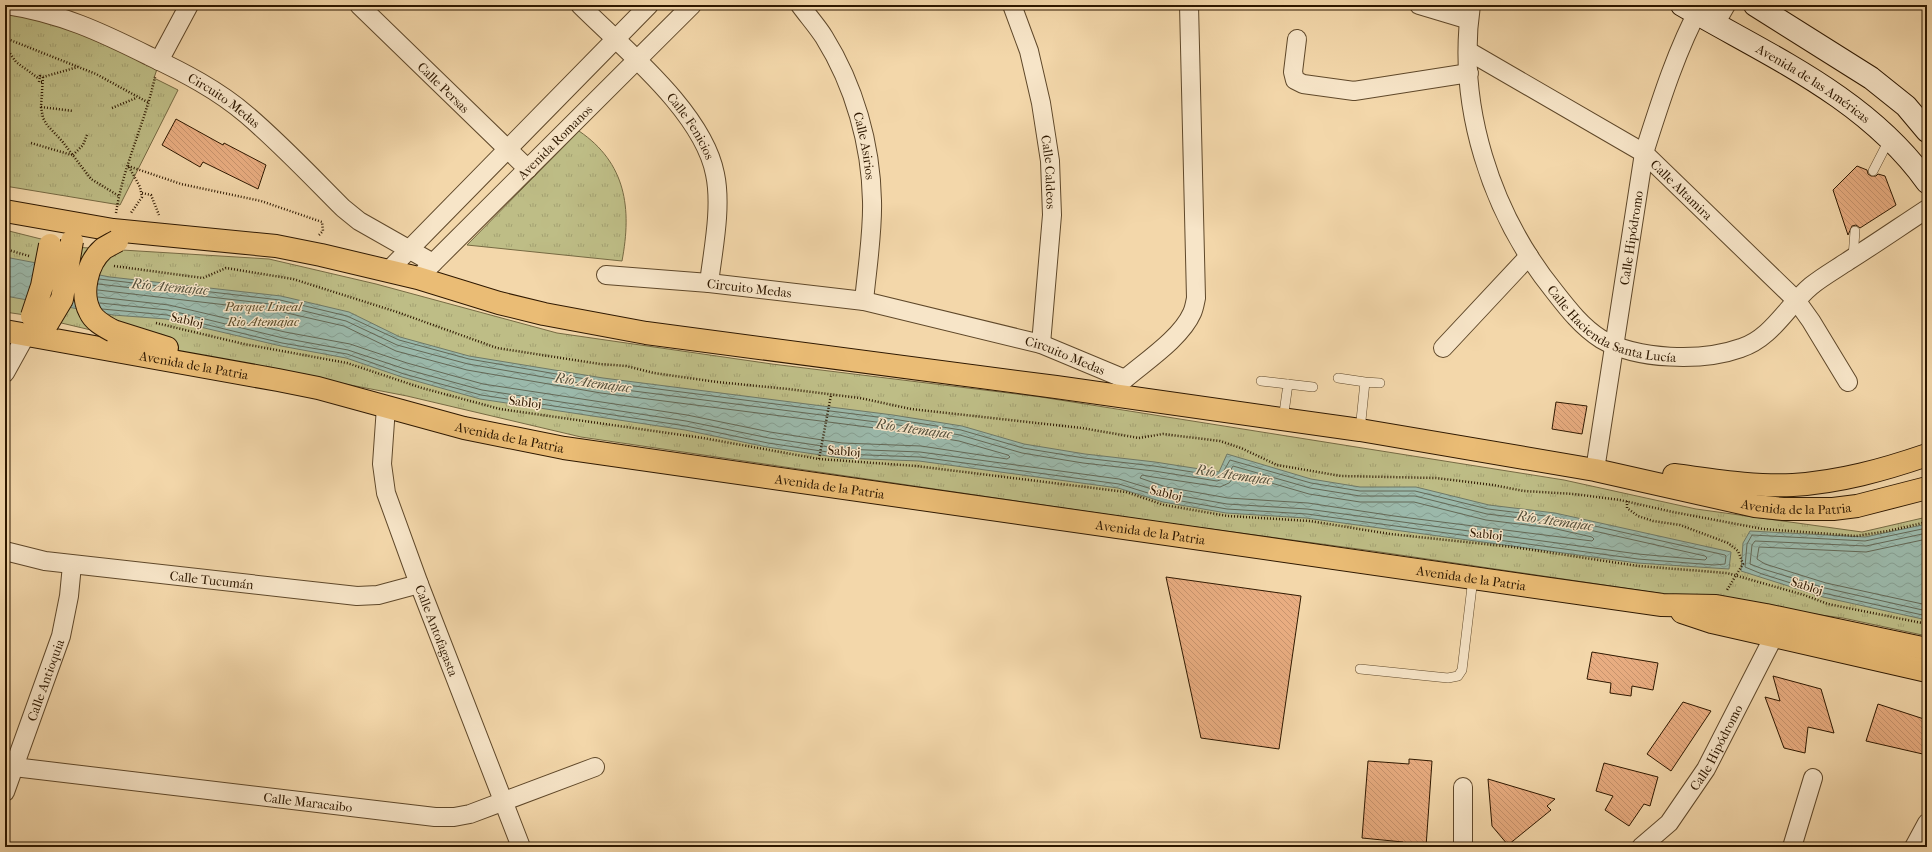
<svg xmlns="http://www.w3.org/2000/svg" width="1932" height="852" viewBox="0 0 1932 852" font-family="'IM FELL French Canon',serif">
  <defs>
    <pattern id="park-tufts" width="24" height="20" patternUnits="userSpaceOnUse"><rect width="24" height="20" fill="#bebd86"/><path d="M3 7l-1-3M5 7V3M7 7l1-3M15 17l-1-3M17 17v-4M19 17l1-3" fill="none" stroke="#a4a272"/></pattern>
    <pattern id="water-waves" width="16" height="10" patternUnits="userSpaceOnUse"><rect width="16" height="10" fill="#9bb9ab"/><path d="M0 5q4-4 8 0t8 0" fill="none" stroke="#869e91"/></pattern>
    <pattern id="building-back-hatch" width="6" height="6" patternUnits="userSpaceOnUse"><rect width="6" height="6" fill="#e9ad81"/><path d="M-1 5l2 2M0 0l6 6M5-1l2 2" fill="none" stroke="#c8946e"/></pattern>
  </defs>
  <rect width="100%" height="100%" fill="#f3d7aa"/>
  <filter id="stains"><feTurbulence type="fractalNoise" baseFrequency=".005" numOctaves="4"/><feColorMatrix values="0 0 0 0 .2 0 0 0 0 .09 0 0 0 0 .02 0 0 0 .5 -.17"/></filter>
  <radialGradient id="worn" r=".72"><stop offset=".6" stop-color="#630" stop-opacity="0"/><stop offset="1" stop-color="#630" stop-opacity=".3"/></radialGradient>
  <path fill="url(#park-tufts)" stroke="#766a43" d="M5 9 28 12 158 66 154 78 178 90 120 205 5 186Z
    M579 131C626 163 632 208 622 261L467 245Z
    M5 230 73 247 269 259 376 284 557 333 772 364 1041 397 1564 480 1696 509 1862 532 1927 517V636L1843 618 1665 594 1373 551 1159 522 581 437 407 396 196 355 32 316 5 312Z"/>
  <path fill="url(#water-waves)" stroke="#6f7967" d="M5 257 110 277 281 296 349 312 400 337 469 356 603 378 893 415 962 426 1024 444 1085 454 1155 462 1219 472 1227 454 1311 479 1360 487H1416L1489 505 1555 513 1731 552 1729 569 1637 563 1306 518 1226 513 1163 502 1118 488 919 461 841 458 767 447 685 430 480 399 402 377 346 358 281 346 166 319 113 315 5 296Z
    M1927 524V620L1823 597 1741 571 1743 543 1750 531 1865 537Z"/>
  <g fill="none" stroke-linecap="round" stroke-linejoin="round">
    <path stroke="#646856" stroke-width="1" d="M99 279 280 300 347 316 399 340 469 359 603 382 893 419 961 430 1023 448 1084 458 1154 466 1218 476 1222 474 1230 460 1311 483 1360 491H1415L1488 509 1554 517 1725 555 1726 556 1725 564 1714 565 1638 559 1307 514 1227 509 1164 498 1119 484 920 457 841 454 768 443 686 426 481 395 404 374 347 354 282 343 167 315 102 309
      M98 284 279 305 346 321 397 345 468 364 602 387 892 424 960 435 1022 453 1083 463 1154 471 1217 481 1226 478 1233 466 1310 488 1360 496H1415L1487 514 1554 522 1705 556 1707 558 1705 560 1638 554 1307 509 1227 504 1165 493 1119 479 920 452 842 449 769 438 686 421 482 390 405 369 348 350 283 338 168 310 100 303
      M98 290 278 311 344 326 396 351 467 370 601 393 891 430 959 441 1008 455 1010 457 1007 459 921 446 842 443 770 432 687 415 483 384 407 363 350 344 285 332 169 305 98 297
      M1237 473 1309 494 1360 502H1414L1486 520 1552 528 1592 537 1594 539 1592 541 1394 516 1308 503 1228 498 1166 487 1140 478 1142 475 1153 477 1220 487 1229 483Z
      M1927 528 1865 541 1752 535 1747 544 1745 567 1762 574 1823 593 1927 616
      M1927 533 1866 546 1755 541 1752 545 1750 564 1763 569 1825 588 1927 611
      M1927 539 1866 552 1759 547 1757 559 1765 564 1826 583 1927 605"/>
  </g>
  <path fill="url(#building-back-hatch)" stroke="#2e1800" d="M176 119 223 145 224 143 266 165 258 189 203 162 200 167 162 145Z
    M1857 166 1867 170 1868 174 1871 176H1876L1878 174 1885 176 1896 205 1860 228 1856 225 1852 226 1848 235 1833 190Z
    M1556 402 1587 406 1582 434 1552 429Z
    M1166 577 1301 596 1279 749 1201 738Z
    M1592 652 1658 663 1653 690 1632 686 1631 696 1610 693 1611 683 1587 679Z
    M1773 676 1821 689 1834 733 1808 727 1805 753 1784 748 1765 697 1780 701Z
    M1683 702 1711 711 1671 771 1647 754Z
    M1878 704 1927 720V755L1866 741Z
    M1409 759 1432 761 1426 847H1403V842L1362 838 1368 761 1409 764Z
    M1604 763 1658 777 1650 806 1644 804 1629 826 1605 810 1613 796 1596 791Z
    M1488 779 1555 799 1547 806 1551 810 1508 845 1492 826Z"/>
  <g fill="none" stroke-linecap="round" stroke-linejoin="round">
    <defs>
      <path id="service" d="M1873 171 1889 140
        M1853 257 1855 231
        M1338 378 1365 382 1360 430
        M1261 381 1313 387
        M1365 382 1380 383
        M1283 420 1288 384
        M1360 669 1448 678 1458 676 1462 670 1473 578"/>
      <g id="minor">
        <path id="s1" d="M7 5C60 13 101 32 149 56 183 72 218 90 247 115 281 144 312 177 343 208L359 221 433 263"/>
        <path id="s2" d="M359 5 528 169"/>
        <path id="s3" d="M580 5C624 49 703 112 715 174 722 207 713 250 709 283"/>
        <path id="s4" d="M800 5C808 16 817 26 824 37 854 85 871 144 872 201 873 232 867 269 864 301"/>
        <path id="s5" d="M1012 5 1029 51 1041 103 1050 161 1052 215 1041 344"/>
        <path d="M1419 5 1469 20"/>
        <path id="s6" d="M1471 5C1456 105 1491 213 1554 291 1568 309 1582 327 1601 339 1637 360 1702 362 1741 348 1772 338 1787 306 1811 286 1822 277 1836 269 1848 261 1875 244 1901 226 1927 209"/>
        <path d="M1715 24 1726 5"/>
        <path d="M1297 39 1293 72 1295 80 1303 84 1354 91 1469 73"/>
        <path id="s7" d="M1468 51 1644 153 1796 300 1811 321 1848 382"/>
        <path d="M159 61 189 5"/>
        <path d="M388 271 649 5"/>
        <path id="s8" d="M425 271 692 5"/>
        <path id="s9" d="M606 275 709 283 864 301 1041 344 1125 379"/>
        <path d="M1443 348 1529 256"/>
        <path d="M5 373 26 335"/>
        <path d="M1125 379C1146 361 1181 338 1192 313 1194 309 1195 303 1196 298L1189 5"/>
        <path id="s10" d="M386 407 382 464 386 493 419 584 521 847"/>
        <path id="s11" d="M1595 470 1644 153C1660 103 1676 51 1701 5"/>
        <path id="s12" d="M5 551 45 561 357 596 378 595 419 584"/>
        <path id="s13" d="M14 767 435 817H454L470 814 595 767"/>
        <path d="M1463 787V847"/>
        <path id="s14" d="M5 792 61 636 69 596 72 565"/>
        <path id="s15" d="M1641 847 1669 823 1706 769 1774 636"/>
        <path d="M1792 847 1813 778"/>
        <path d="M1914 847 1927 823"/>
      </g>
      <g id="secondary">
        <path id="s16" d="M1682 5C1769 56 1866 97 1927 182"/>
        <path d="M1755 5 1871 78 1906 106 1927 131"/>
      </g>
      <g id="primary">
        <path id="s17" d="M5 211 113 230 276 246 321 255 418 278 499 303 544 314 646 333 1056 387 1360 430 1595 470 1755 506 1783 509H1833L1857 506 1927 488"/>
        <path id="s18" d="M5 331 278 380 318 388 464 428 564 448 1662 605 1716 606 1766 615 1927 649"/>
        <path d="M113 331 167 348"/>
        <path d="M1674 475C1713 480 1754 487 1793 485 1840 482 1883 470 1927 455"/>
        <path d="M1682 612 1712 622 1927 671"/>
      </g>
    </defs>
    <use href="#service" stroke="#5f482a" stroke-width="10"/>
    <use href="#minor" stroke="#5f482a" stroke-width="20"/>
    <use href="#secondary" stroke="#2e1800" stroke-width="24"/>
    <use href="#primary" stroke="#2e1800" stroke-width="24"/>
    <path stroke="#2e1800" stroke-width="2.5" stroke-dasharray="1 2" stroke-linecap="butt" d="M5 38 96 74 149 103
      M5 46 16 62 38 78
      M43 77 41 107 43 118 47 125 62 141 91 179 119 196
      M42 82H39L40 76 43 77 78 67
      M41 107 73 111
      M112 108 136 98
      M31 143 72 155
      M73 155 83 145 87 135
      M128 166 181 184 261 201 322 222 323 231 319 235
      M129 167 140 187 142 197 131 213
      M142 193 151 195 159 215
      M116 213C123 166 145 123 155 77
      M5 249 29 256
      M114 266 203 278 226 268 293 279 397 312 497 348 600 364 626 366 654 373 717 382 788 389 860 398 911 409 1082 428 1139 438 1163 434 1220 441 1241 448 1277 465 1341 476 1436 478 1493 485 1524 491 1574 494 1620 500 1673 512 1763 529 1804 532 1856 536 1888 531 1927 522
      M156 323 244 344 347 363 422 388 500 409 703 438 819 459 916 466 1126 492 1164 505 1228 516 1310 521 1390 534 1513 547 1638 566 1727 573 1804 595 1828 604 1927 624
      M819 459 831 395
      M1627 501V508L1638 516 1653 521 1680 525 1728 543 1738 551 1743 564 1727 590"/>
    <use href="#service" stroke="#f7e5c8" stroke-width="9"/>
    <use href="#minor" stroke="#f7e5c8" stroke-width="18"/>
    <use href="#secondary" stroke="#f7e5c8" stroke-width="22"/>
    <use href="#primary" stroke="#eabc75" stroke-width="22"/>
    <defs>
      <path id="primary-bridge" d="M32 316 42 286 50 245
        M47 324 62 299 72 241
        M113 331C104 326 94 321 90 312 80 293 87 263 103 249 107 246 112 244 117 241"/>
    </defs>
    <use href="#primary-bridge" stroke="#2e1800" stroke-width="24" stroke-linecap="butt"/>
    <use href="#primary-bridge" stroke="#eabc75" stroke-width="22"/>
  </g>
  <g text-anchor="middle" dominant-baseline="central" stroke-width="3" stroke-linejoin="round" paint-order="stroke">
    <g font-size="13" fill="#2e1800" stroke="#f7e5c8">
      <text stroke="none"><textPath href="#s16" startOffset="153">Avenida de las Américas</textPath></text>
      <text stroke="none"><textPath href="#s2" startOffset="118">Calle Persas</textPath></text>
      <text stroke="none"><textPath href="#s1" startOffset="239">Circuito Medas</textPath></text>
      <text stroke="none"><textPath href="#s3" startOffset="165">Calle Fenicios</textPath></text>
      <text stroke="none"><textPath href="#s8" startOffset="183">Avenida Romanos</textPath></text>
      <text stroke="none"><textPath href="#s4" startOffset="157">Calle Asirios</textPath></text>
      <text stroke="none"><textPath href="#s5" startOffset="172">Calle Caldeos</textPath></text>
      <text stroke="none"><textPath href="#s7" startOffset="256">Calle Altamira</textPath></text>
      <text stroke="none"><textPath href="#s11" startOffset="235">Calle Hipódromo</textPath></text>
      <text stroke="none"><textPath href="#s9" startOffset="144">Circuito Medas</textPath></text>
      <text transform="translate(187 320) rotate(13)">Sabloj</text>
      <text stroke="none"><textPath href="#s6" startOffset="376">Calle Hacienda Santa Lucía</textPath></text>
      <text stroke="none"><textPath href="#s9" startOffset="468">Circuito Medas</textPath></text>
      <text stroke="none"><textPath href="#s18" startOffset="192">Avenida de la Patria</textPath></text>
      <text transform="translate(525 402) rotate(7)">Sabloj</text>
      <text stroke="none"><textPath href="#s18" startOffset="516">Avenida de la Patria</textPath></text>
      <text transform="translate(844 451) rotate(4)">Sabloj</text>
      <text stroke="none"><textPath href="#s18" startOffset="840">Avenida de la Patria</textPath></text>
      <text transform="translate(1166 493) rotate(14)">Sabloj</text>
      <text stroke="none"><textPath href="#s17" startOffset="1818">Avenida de la Patria</textPath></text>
      <text stroke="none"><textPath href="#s18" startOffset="1164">Avenida de la Patria</textPath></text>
      <text transform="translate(1486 534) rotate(6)">Sabloj</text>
      <text stroke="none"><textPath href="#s18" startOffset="1488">Avenida de la Patria</textPath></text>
      <text stroke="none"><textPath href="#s12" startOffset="209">Calle Tucumán</textPath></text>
      <text transform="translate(1807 586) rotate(18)">Sabloj</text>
      <text stroke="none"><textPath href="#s10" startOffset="233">Calle Antofagasta</textPath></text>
      <text stroke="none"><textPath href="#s14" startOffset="119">Calle Antioquia</textPath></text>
      <text stroke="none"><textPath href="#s15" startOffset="126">Calle Hipódromo</textPath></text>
      <text stroke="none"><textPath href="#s13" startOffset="296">Calle Maracaibo</textPath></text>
    </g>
    <g font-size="13" font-style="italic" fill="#594a28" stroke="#f7e5c8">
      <text x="263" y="306">Parque Lineal<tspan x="263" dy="15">Rio Atemajac</tspan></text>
    </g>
    <g font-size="14" font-style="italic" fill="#54503c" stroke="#f7e5c8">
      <text transform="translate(170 287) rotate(5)">Río Atemajac</text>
      <text transform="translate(593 383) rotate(8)">Río Atemajac</text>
      <text transform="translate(914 429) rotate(8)">Río Atemajac</text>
      <text transform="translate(1234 475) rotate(8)">Río Atemajac</text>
      <text transform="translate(1555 521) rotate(8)">Río Atemajac</text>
    </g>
  </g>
  <rect width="1932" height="852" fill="none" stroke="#f3d7aa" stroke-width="20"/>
  <rect x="6" y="6" width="1920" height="840" fill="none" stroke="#2e1800" stroke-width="2"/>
  <rect x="10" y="10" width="1912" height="832" fill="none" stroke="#2e1800"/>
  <rect width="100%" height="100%" filter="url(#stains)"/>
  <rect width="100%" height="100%" fill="url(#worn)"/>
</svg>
